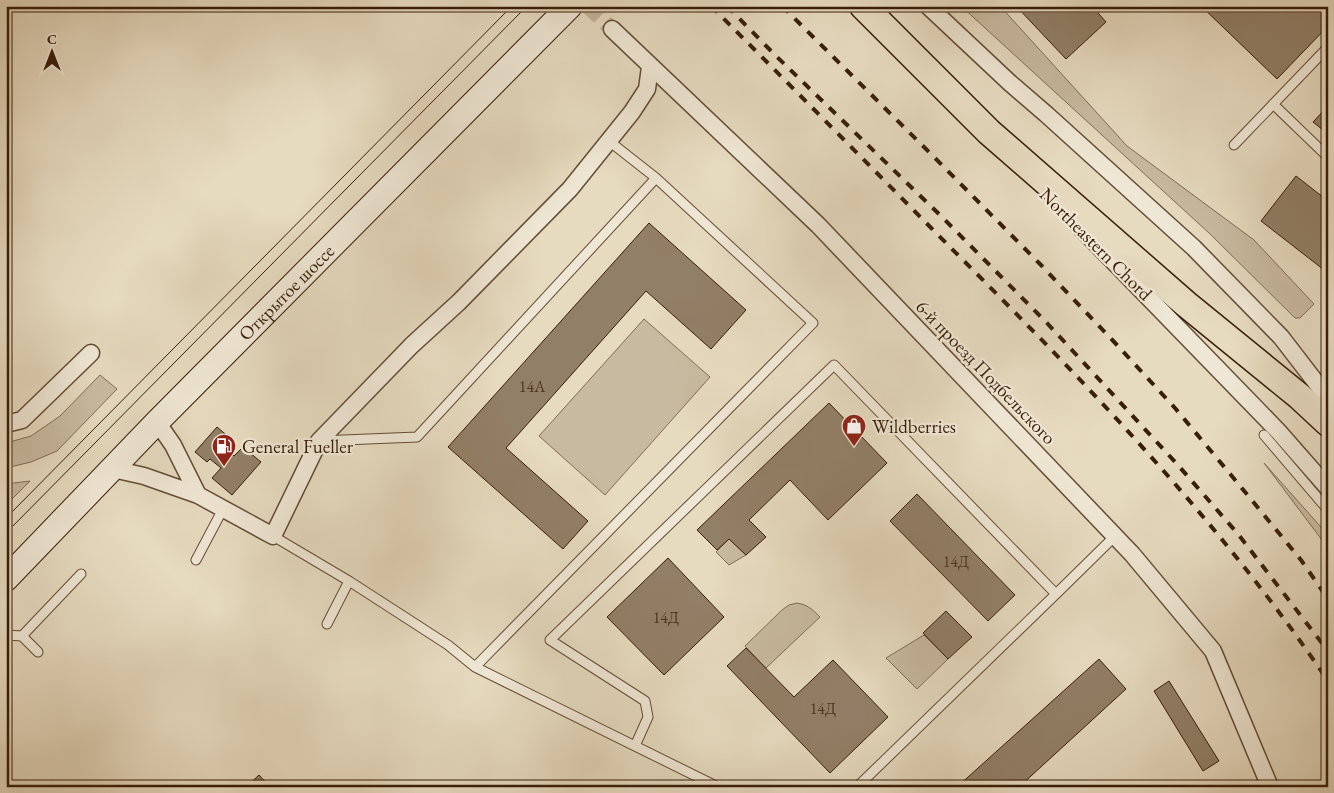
<svg xmlns="http://www.w3.org/2000/svg" width="1334" height="793" viewBox="0 0 1334 793" font-family="'EB Garamond',serif">
  <rect width="100%" height="100%" fill="#e6dabf"/>
  <filter id="stains"><feTurbulence type="fractalNoise" baseFrequency=".004" numOctaves="4"/><feColorMatrix values="0 0 0 0 .2 0 0 0 0 .09 0 0 0 0 .02 0 0 0 .5 -.17"/></filter>
  <radialGradient id="worn" r=".72"><stop offset=".6" stop-color="#630" stop-opacity="0"/><stop offset="1" stop-color="#630" stop-opacity=".3"/></radialGradient>
  <path fill="#c8baa0" stroke="#806c54" d="M961 6H1000L1127 146 1254 240 1314 304 1300 318H1295L1209 233Z
    M644 319 710 377 605 495 539 436Z
    M100 375 117 389 57 451 31 462 6 468V443L31 436 60 416Z
    M1264 463 1328 535V548Z
    M30 481 6 505V484Z
    M729 539 746 555 729 565 716 552Z
    M797 603C808 605 812 609 820 617L766 668 745 646 782 610 789 605Z
    M924 635 948 659 917 689 886 658Z"/>
  <path fill="#927f67" stroke="#381d08" d="M1016 6H1092L1106 22 1066 59Z
    M1201 6H1328V26L1277 79Z
    M1328 106V134L1313 122Z
    M1296 176 1328 201V273L1261 221Z
    M649 223 746 310 711 349 646 291 506 448 588 521 563 549 448 447Z
    M829 403 887 463 828 520 790 480 749 520 766 537 746 555 729 539 717 550 697 530Z
    M217 427 230 438 223 446 234 456 243 447 261 462 232 495 212 478 221 468 210 459 207 462 195 452Z
    M917 494 1015 595 988 621 890 521Z
    M668 558 724 617 664 675 607 617Z
    M946 611 972 637 948 659 923 633Z
    M746 648 794 697 833 660 888 717 830 773 727 666Z
    M1099 659 1126 689 1019 787H957Z
    M1169 681 1219 761 1203 771 1154 691Z
    M259 775 270 787H246Z"/>
  <g fill="none" stroke-linecap="round" stroke-linejoin="round">
    <path stroke="#c3b49a" stroke-width="16" stroke-dasharray="16 8" stroke-linecap="butt" d="M588 6 612 29"/>
    <defs>
      <path id="lane" d="M1273 104 1328 157
        M609 141 656 178
        M1234 145 1328 47
        M1264 435 1328 510
        M319 441 417 437 656 178 813 323 475 667
        M273 536 349 581 448 645 475 667 718 787
        M196 560 223 509
        M1056 594 1115 536
        M327 624 349 581
        M6 635 22 636 38 652
        M22 636 81 574
        M635 746 648 717 645 701 550 640 834 365 1056 594 857 787"/>
      <path id="street" d="M928 6 1010 83 1046 114 1194 248 1281 337 1328 398
        M612 29 818 225 1132 554 1213 651 1270 787
        M1079 226 1278 431 1328 488
        M157 422 173 445 198 495
        M6 424 22 420 91 353
        M113 469 144 476 198 495 273 536 319 441 412 345 459 302 570 189 632 112 647 89 650 67"/>
      <g id="secondary">
        <path id="s1" d="M6 579 157 422 570 6"/>
      </g>
      <path id="primary" d="M863 6 989 132 1186 304 1299 396 1328 423"/>
    </defs>
    <use href="#lane" stroke="#644c36" stroke-width="11"/>
    <use href="#street" stroke="#644c36" stroke-width="19"/>
    <use href="#secondary" stroke="#381d08" stroke-width="26"/>
    <use href="#primary" stroke="#381d08" stroke-width="29"/>
    <use href="#lane" stroke="#efe7d5" stroke-width="9"/>
    <use href="#street" stroke="#efe7d5" stroke-width="16"/>
    <use href="#secondary" stroke="#efe7d5" stroke-width="24"/>
    <use href="#primary" stroke="#e6dabf" stroke-width="26"/>
    <path stroke="#381d08" stroke-width="1" d="M6 518 512 6
      M6 533 527 6"/>
    <path stroke="#381d08" stroke-width="4" stroke-dasharray="9 9" stroke-linecap="butt" d="M711 6C790 85 869 165 948 245 1084 381 1220 521 1328 681
      M727 6 775 55 941 216 1047 323 1177 464 1238 534 1328 651
      M782 6 929 152 1040 264 1117 345 1175 408 1236 481 1301 560 1328 599"/>
  </g>
  <defs>
    <symbol id="shop-pin" viewBox="-11 -11 22 30"><path d="M0 17L-7.5 6A9.5 9.5 0 1 1 7.5 6Z" fill="#8f2418" stroke="#efe7d5"/><path d="M-5-2.5h2.3a2.7 3.5 0 0 1 5.4 0H5L5.5 6h-11ZM-1.5-2.5h3a1.5 2.3 0 0 0-3 0Z" fill="#fff"/></symbol>
    <symbol id="fuel-pin" viewBox="-11 -11 22 30"><path d="M0 17L-7.5 6A9.5 9.5 0 1 1 7.5 6Z" fill="#8f2418" stroke="#efe7d5"/><path d="M-5.5-6h7V0h2V4h1.3V-2.5L3-4.5l.8-.8L6-3V5H2.5V1h-1V6h-7ZM-4.2-4.7v3.2H.2V-4.7Z" fill="#fff"/></symbol>
  </defs>
  <g fill-rule="evenodd">
    <use href="#shop-pin" x="840" y="412" width="28" height="38"/>
    <use href="#fuel-pin" x="210" y="432" width="28" height="38"/>
  </g>
  <g text-anchor="middle" dominant-baseline="central" stroke-width="4.5" stroke-linejoin="round" paint-order="stroke">
    <g font-size="16" fill="#4e3620">
      <text x="532" y="386">14А</text>
      <text x="956" y="561">14Д</text>
      <text x="666" y="617">14Д</text>
      <text x="823" y="708">14Д</text>
    </g>
    <g font-size="19" fill="#381d08" stroke="#efe7d5">
      <text transform="translate(1096 244) rotate(45)">Northeastern Chord</text>
      <text stroke="none"><textPath href="#s1" startOffset="401">Открытое шоссе</textPath></text>
      <text transform="translate(986 372) rotate(46)">6-й проезд Подбельского</text>
    </g>
    <g font-size="19" fill="#381d08" stroke="#efe7d5" text-anchor="start">
      <text x="872" y="426">Wildberries</text>
      <text x="242" y="446">General Fueller</text>
    </g>
  </g>
  <rect width="1334" height="793" fill="none" stroke="#e6dabf" stroke-width="25"/>
  <rect x="8" y="8" width="1319" height="778" fill="none" stroke="#381d08" stroke-width="2.5"/>
  <rect x="12" y="12" width="1309" height="768" fill="none" stroke="#381d08"/>
  <g transform="translate(52 52)" stroke="#efe7d5" stroke-width="4" paint-order="stroke">
  <path d="M0-4L9 19L0 12L-9 19Z" fill="#381d08"/>
  <text y="-8" font-size="14" font-weight="bold" text-anchor="middle" fill="#381d08">С</text>
  </g>
  <rect width="100%" height="100%" filter="url(#stains)"/>
  <rect width="100%" height="100%" fill="url(#worn)"/>
</svg>
